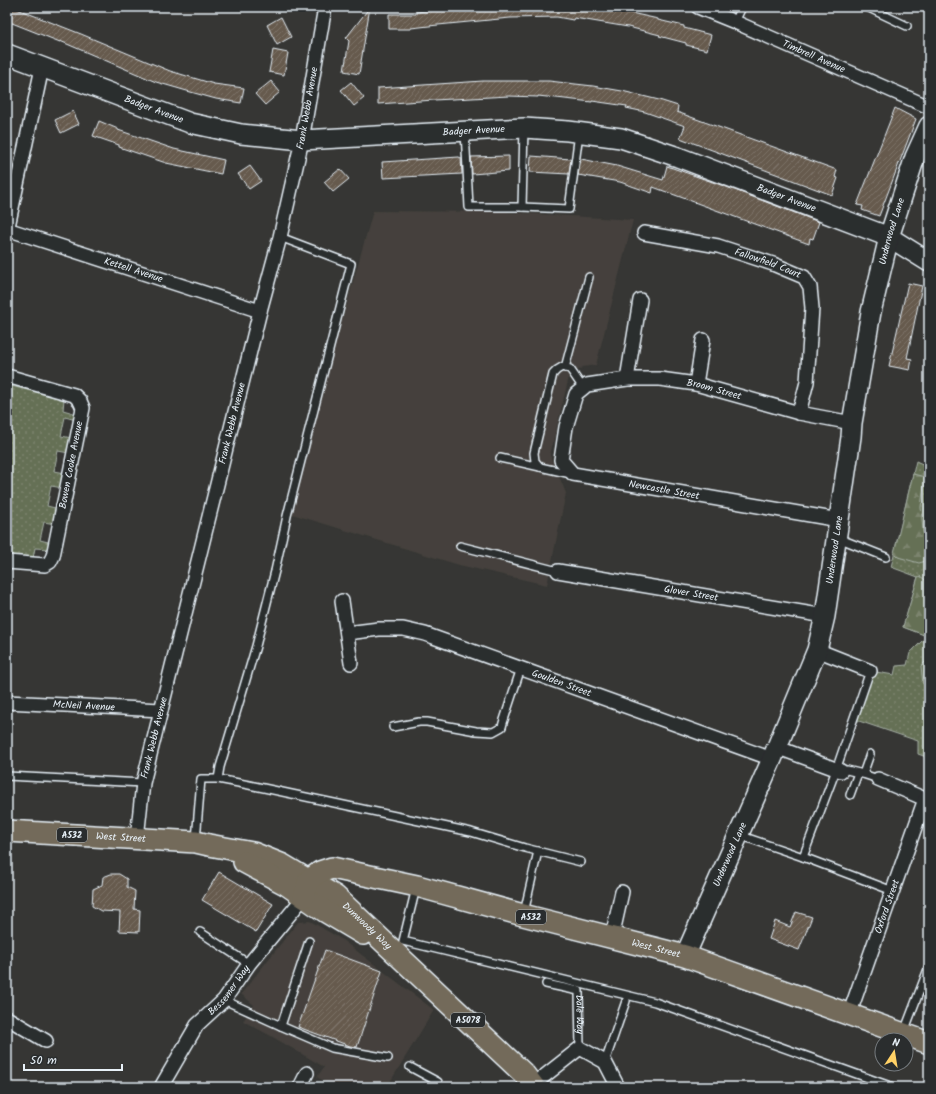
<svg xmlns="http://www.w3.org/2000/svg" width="936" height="1094" viewBox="0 0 936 1094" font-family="Kalam,sans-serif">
  <defs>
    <pattern id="grass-dots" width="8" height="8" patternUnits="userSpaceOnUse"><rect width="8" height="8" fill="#656f55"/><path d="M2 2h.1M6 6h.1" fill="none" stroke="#7b846e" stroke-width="1.8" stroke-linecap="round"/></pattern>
    <pattern id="forest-firs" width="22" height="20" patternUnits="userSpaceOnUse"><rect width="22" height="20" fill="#656f55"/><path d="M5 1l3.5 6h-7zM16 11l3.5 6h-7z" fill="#7b846e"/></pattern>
    <pattern id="building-hatch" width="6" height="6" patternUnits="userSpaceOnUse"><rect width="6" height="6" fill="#665a4d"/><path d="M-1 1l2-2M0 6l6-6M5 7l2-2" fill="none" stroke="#7c7267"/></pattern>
  </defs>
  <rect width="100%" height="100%" fill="#363634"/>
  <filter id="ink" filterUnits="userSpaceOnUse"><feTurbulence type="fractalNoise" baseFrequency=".025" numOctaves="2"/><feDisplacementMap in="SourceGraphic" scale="8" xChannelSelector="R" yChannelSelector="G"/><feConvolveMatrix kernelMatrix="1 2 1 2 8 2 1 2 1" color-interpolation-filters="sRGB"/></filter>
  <g filter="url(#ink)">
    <path fill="#44413c" d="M373 211 507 212 633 220 596 365 583 367 569 377 550 455 566 493 547 585 459 565 292 514 330 363Z
      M310 921 341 939 434 1010 387 1087H334L317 1077 324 1067 271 1036 243 1021 254 1005 241 994 298 922Z"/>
    <path fill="url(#grass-dots)" stroke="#a6b0a6" d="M7 385 64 399 63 410 77 414 76 420 65 417 61 436 72 438 69 453 58 451 54 471 66 473 63 488 51 486 47 506 59 509 55 524 44 522 40 540 52 543 50 549 35 548 33 558 7 557Z
      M916 461 929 467V758L918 754V741L853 719 870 671 894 675 896 666 907 665 910 653 927 636 903 627 918 577 891 567Z"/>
    <path fill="url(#forest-firs)" stroke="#a6b0a6" d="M913 474 925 477 921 507 923 531 929 553V560L919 563 898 557 894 553Z
      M920 576 929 583V635L927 636 903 627 918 577Z
      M929 658V686L923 684 921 666Z"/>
    <path fill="url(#building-hatch)" stroke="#e8f1f8" d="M7 7H12L81 34 170 71 214 84 244 88 241 103 216 99 187 91 156 82 60 41V42L7 21Z
      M370 7 359 74 344 71 349 41 346 38Z
      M467 7H604L658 19V20L684 26V28L711 35 707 50 686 45V43L659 36 660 35 628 27 574 18 573 20 557 17 510 18 438 25 411 28V29H389V14H416V12Z
      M281 17 291 37 277 45 267 25Z
      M273 50 288 53 284 75 269 72Z
      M271 81 280 92 265 105 255 94Z
      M483 81H549L593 86 622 91 659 100 678 106 677 112 837 170 835 177 838 178 832 195 680 138 685 126 645 112 626 108 627 106 592 101V102L538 96V97L509 96 434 100 378 104V88Z
      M351 82 364 98 354 106 341 90Z
      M895 108 916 119 879 216 862 210 863 206 857 205Z
      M73 111 79 124 61 133 55 120Z
      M99 121 118 129V130L174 149 224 160 221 174 166 163 119 147V145L93 136Z
      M509 156V171L472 174 471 157Z
      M531 156 571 159 569 174 530 172Z
      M459 157 461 158 462 174 383 178 382 162Z
      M581 159 617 166 663 180 667 166 724 186 819 222 813 239 810 238 809 244 653 187 652 193 620 182 578 175Z
      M250 166 261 181 249 189 238 174Z
      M340 169 349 179 333 192 324 182Z
      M908 283 922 286 907 358 912 359 910 370 889 366Z
      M219 872 273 904 256 932 202 900Z
      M111 874H119L127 879V887L135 891 134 909 140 910 139 932 119 931 120 912 101 911 92 906 93 889 102 885 103 877Z
      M796 912 812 917 799 950 769 939 775 921 790 927Z
      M325 950 382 971 357 1047 350 1046 298 1027Z"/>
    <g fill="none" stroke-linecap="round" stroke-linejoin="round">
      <defs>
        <g id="lane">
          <path d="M867 7 907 26"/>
          <path d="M735 22 742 7"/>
          <path d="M465 131 469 207H522L524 128"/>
          <path d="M522 207 569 209 579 133"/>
          <path d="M565 368 589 277"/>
          <path d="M500 458 571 474"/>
          <path d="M540 467 535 461 534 453 553 374 557 370 562 367 570 369 583 388"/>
          <path d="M838 538 886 557"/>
          <path d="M460 546 558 571"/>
          <path d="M393 727 419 722H427L476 731 493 732 502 727 503 723 521 668"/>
          <path d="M847 770 863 774 878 779"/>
          <path d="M863 774 870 754"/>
          <path d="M7 776 143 783"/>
          <path d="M218 779 220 767 256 646 275 571 287 516 351 264 280 237"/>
          <path d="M850 795 858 773"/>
          <path d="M739 835 803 857 893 891"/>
          <path d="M196 840 201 779H218L249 785 471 832 525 848 581 862"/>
          <path d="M803 857 836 770 870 671"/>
          <path d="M416 888 403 941 655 1002 893 1087"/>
          <path d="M524 913 538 851"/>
          <path d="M200 932 249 964"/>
          <path id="s1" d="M546 984 579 991 580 1048"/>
          <path d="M224 1000 270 1021 281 1026 332 1048 388 1058"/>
          <path d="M281 1026 309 941"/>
          <path d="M904 1032 928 969"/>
          <path d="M605 1062 626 1001"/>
          <path d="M410 1067 438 1082 439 1087"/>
        </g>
        <g id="street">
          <path id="s2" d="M698 7 735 22 929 107"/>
          <path id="s3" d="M7 229 260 311"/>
          <path d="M7 231 42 68"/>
          <path id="s4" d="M644 233 718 246 773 264 804 277 810 287 812 308 807 382 799 413"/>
          <path d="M7 376 74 395 80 401 83 408 53 556 50 562 45 565 7 562"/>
          <path d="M627 379 640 300"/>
          <path d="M696 384 703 340"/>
          <path id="s5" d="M839 520 573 474 561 460 566 427 576 394 587 385 627 379H660L696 384 799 413 852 423"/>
          <path id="s6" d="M558 571 825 616"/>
          <path d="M342 601 351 663"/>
          <path id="s7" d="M347 633 379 629H403L425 634 772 759"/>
          <path d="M817 650 870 671"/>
          <path id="s8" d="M7 702 161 710"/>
          <path d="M776 747 841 771"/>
          <path d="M878 779 925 799"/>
          <path id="s9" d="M137 838 143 783 260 311 280 237 302 140 325 7"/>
          <path d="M612 937 622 892"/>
          <path id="s10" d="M849 1015 925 799 929 797"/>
          <path d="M7 1018 46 1041"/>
          <path d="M533 1085 580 1048 605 1062 618 1087"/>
          <path id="s11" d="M161 1087 197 1025 224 1000 249 964 304 897"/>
          <path d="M300 1087 307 1073"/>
        </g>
        <g id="secondary">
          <path id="s12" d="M7 54 190 123 241 134 302 140 524 128 568 131 621 138 678 157 889 237 929 262"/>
          <path id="s13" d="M685 956 772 759 817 650 825 616 851 437 852 423 871 312 889 237 915 157 929 126"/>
        </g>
        <g id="primary">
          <path id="s14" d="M7 831 196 842 209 845 253 853 283 865 335 896 524 1074 534 1087"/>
          <path d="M244 862 287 885 326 912 363 934"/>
          <path id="s15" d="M304 897 309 880 320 872 332 868 417 886 523 915 685 956 929 1043"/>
        </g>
      </defs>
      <use href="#lane" stroke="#e8f1f8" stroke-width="10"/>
      <use href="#street" stroke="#e8f1f8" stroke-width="16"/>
      <use href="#secondary" stroke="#e8f1f8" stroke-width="22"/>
      <use href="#primary" stroke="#e8f1f8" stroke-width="24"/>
      <use href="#lane" stroke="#2a2d2e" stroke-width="7"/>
      <use href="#street" stroke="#2a2d2e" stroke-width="13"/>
      <use href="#secondary" stroke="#2a2d2e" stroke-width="19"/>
      <use href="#primary" stroke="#736b5a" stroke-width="21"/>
    </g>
  </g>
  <g text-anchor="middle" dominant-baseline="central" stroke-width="3.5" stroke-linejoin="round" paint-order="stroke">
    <g fill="#2a2d2e" stroke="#afb6bb" stroke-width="1">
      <rect x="57" y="828" width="30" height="14" rx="3"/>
      <rect x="516" y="910" width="30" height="14" rx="3"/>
      <rect x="451" y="1013" width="34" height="14" rx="3"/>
    </g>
    <g font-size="9" font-weight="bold" fill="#e8f1f8">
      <text x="72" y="835">A532</text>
      <text x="531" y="917">A532</text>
      <text x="468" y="1020">A5078</text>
    </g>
    <g font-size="10" fill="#e8f1f8" stroke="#2a2d2e">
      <text stroke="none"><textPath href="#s2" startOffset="126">Timbrell Avenue</textPath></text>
      <text stroke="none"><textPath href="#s9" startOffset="750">Frank Webb Avenue</textPath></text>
      <text stroke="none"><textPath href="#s12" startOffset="157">Badger Avenue</textPath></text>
      <text stroke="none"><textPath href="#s12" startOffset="481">Badger Avenue</textPath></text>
      <text stroke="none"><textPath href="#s12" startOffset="805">Badger Avenue</textPath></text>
      <text stroke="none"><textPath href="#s13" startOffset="759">Underwood Lane</textPath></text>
      <text stroke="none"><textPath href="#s4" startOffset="128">Fallowfield Court</textPath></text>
      <text stroke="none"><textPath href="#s3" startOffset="133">Kettell Avenue</textPath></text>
      <text stroke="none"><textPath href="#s5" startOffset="499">Broom Street</textPath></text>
      <text stroke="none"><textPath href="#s9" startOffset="426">Frank Webb Avenue</textPath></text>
      <text transform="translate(71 465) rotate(-79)">Bowen Cooke Avenue</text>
      <text transform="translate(664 490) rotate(10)">Newcastle Street</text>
      <text stroke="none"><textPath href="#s13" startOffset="435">Underwood Lane</textPath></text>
      <text stroke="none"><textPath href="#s6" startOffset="135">Glover Street</textPath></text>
      <text stroke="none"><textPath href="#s7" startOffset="224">Goulden Street</textPath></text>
      <text stroke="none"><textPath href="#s8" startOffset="77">McNeil Avenue</textPath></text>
      <text stroke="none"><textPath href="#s9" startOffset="102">Frank Webb Avenue</textPath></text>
      <text stroke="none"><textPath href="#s14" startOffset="114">West Street</textPath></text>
      <text stroke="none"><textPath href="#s13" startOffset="111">Underwood Lane</textPath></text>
      <text stroke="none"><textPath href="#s10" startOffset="115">Oxford Street</textPath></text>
      <text stroke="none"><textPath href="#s14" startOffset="384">Dunwoody Way</textPath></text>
      <text stroke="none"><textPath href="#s15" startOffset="378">West Street</textPath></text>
      <text stroke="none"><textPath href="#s11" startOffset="119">Bessemer Way</textPath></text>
      <text stroke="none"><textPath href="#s1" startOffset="57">Dale Way</textPath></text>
    </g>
  </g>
  <rect width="936" height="1094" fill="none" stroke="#2a2d2e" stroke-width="24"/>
  <rect x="12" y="12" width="912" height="1070" fill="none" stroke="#e8f1f8" stroke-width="1.5" filter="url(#ink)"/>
  <g transform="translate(894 1052) rotate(12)"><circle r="19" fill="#2a2d2e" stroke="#767b7f"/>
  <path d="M0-3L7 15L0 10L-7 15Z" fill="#ffd166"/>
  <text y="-6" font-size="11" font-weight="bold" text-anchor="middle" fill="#e8f1f8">N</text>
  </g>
  <path d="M24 1064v6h98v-6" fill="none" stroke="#e8f1f8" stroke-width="2"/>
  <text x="30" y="1064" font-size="12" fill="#e8f1f8" stroke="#2a2d2e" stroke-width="3" paint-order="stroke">50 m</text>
</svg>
